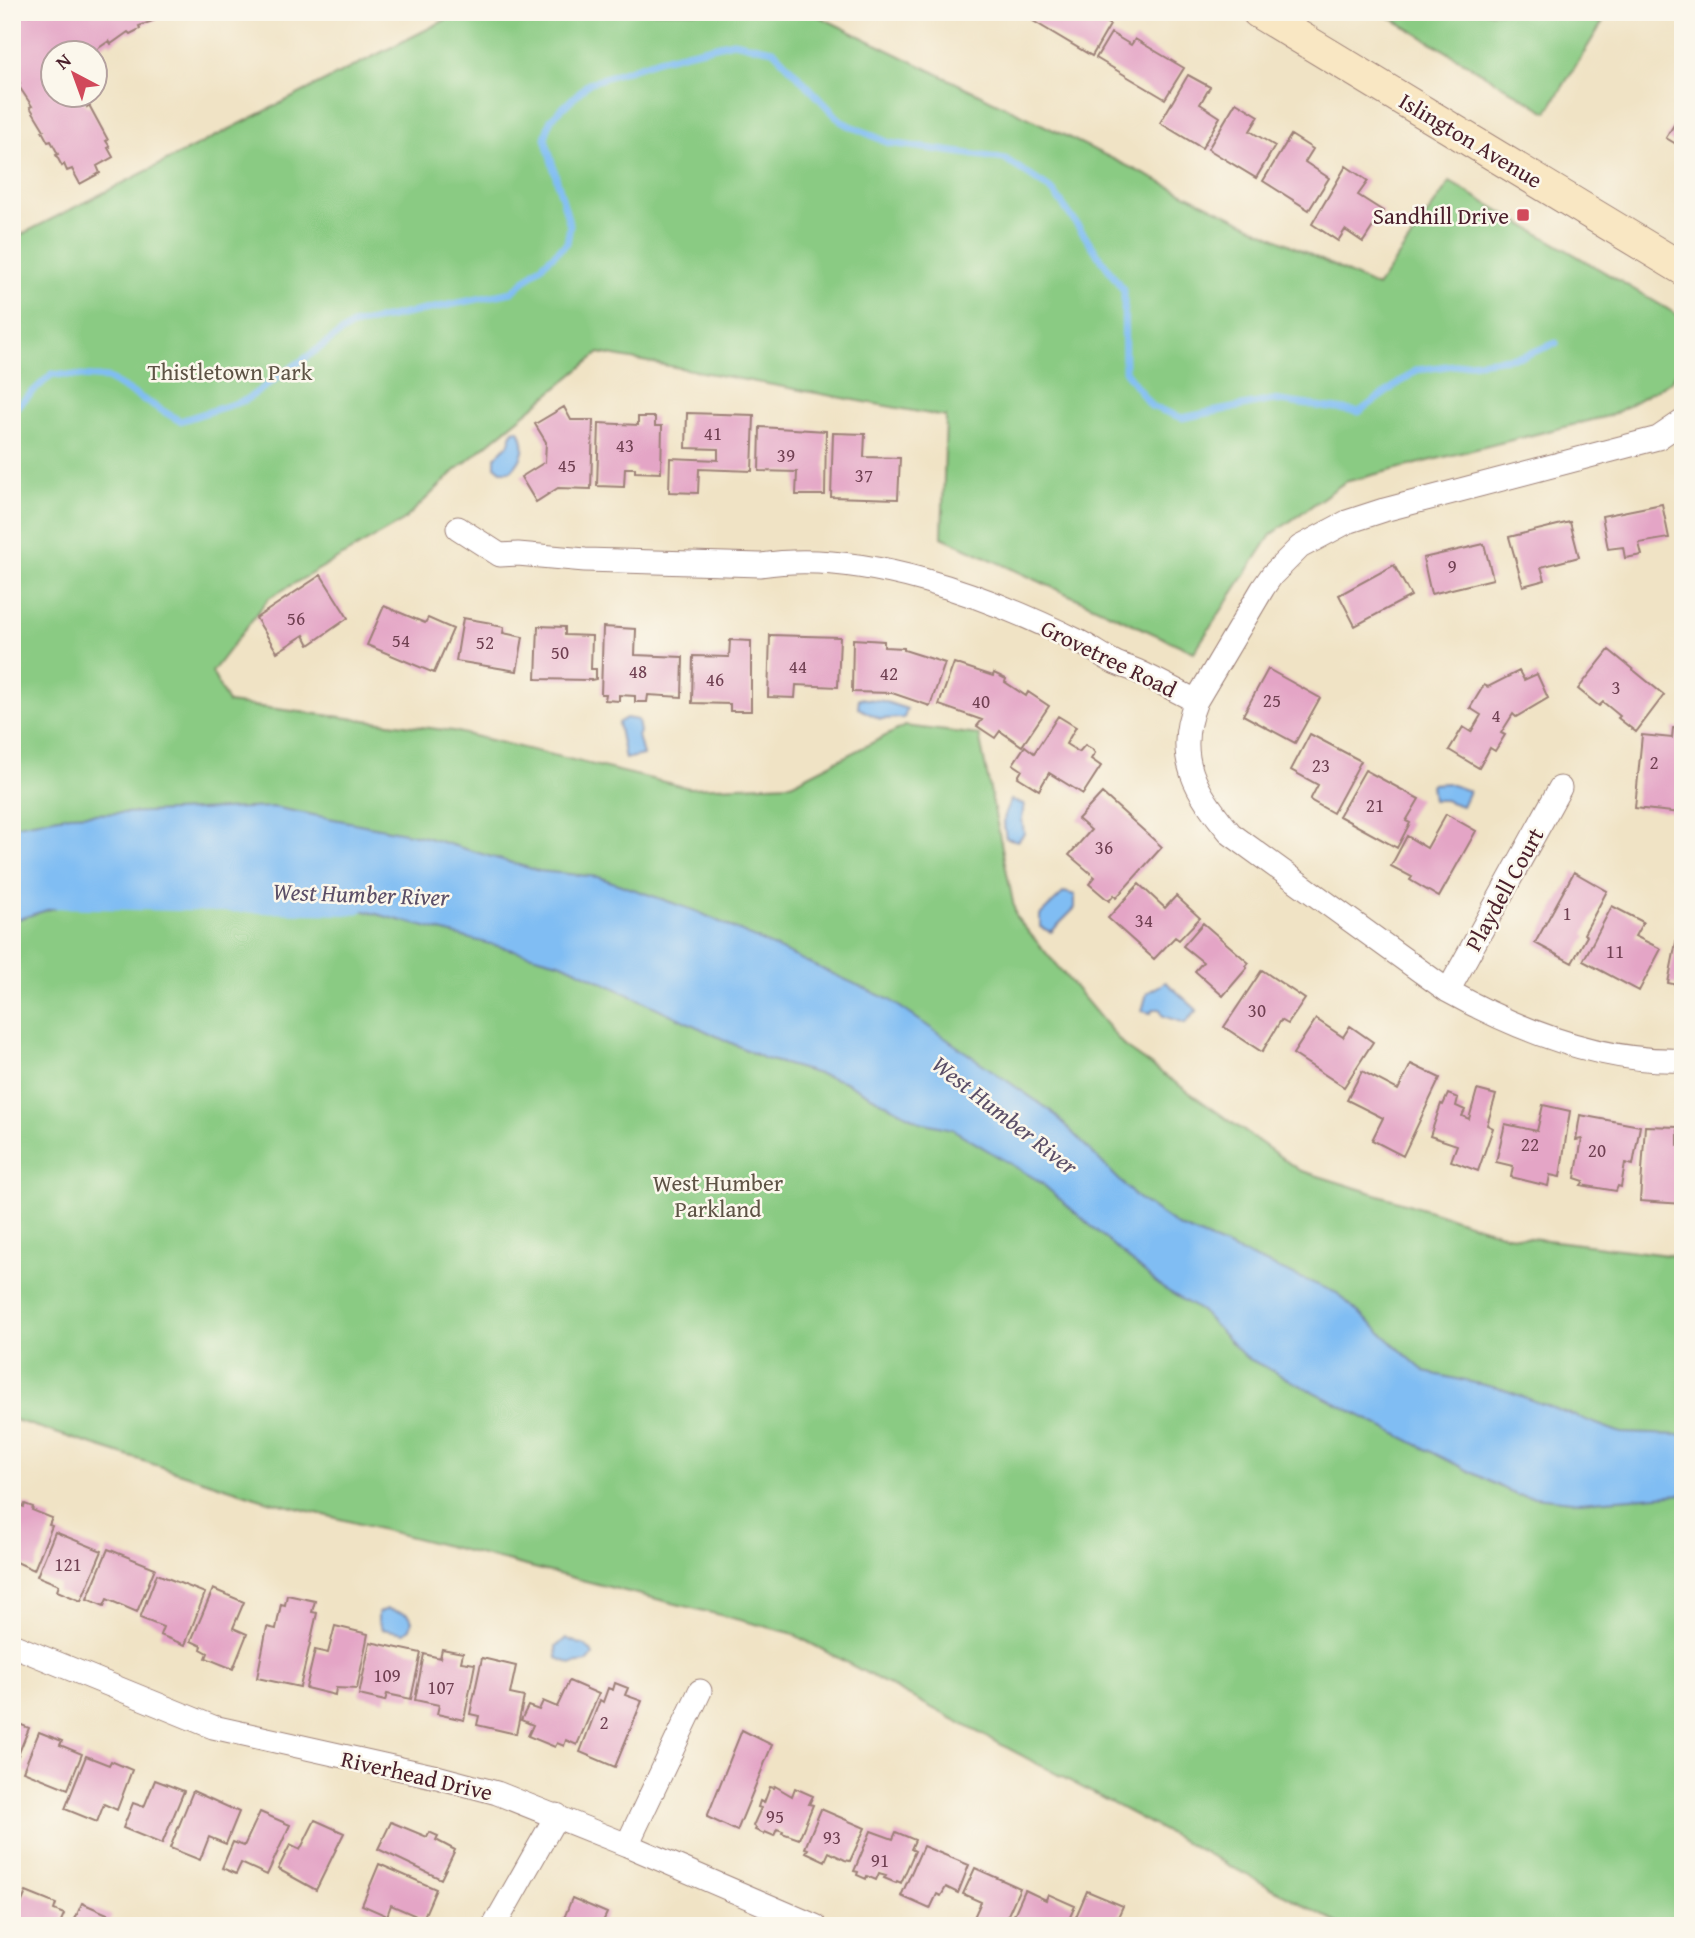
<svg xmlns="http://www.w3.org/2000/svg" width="1695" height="1938" viewBox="0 0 1695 1938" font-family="'Gentium Book Plus',serif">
  <rect width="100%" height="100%" fill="#fbf7ec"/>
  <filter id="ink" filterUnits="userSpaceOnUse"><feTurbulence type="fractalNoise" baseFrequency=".0143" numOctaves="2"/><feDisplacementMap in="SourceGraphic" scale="14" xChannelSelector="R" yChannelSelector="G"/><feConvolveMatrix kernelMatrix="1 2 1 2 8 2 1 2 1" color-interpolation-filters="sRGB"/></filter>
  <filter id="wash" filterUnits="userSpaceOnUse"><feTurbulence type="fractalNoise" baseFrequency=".00686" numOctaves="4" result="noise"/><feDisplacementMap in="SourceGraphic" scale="28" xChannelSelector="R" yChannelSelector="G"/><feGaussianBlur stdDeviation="1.57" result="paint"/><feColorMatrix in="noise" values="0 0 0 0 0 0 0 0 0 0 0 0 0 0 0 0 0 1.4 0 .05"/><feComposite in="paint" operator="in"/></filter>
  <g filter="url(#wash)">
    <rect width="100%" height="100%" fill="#f0e3c5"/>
    <path fill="#8acb83" stroke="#6a7557" stroke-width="2" d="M461 12H810L1377 287 1450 182 1683 318V359L1671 381 1612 415 1345 482 1271 535 1194 652 942 537 946 417 599 353 455 471 403 521 269 598 212 672 228 703 453 731 689 788 791 784 905 726 979 735 1016 917 1125 1047 1299 1170 1507 1235 1683 1257V1926H1343L791 1633 265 1500 12 1419V239Z
      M1381 12H1609L1547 112Z"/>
    <path fill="#80bdf3" stroke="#656e8f" stroke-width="2" d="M519 430C527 447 524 458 511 471H501L495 466V457L508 445 513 431Z
      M859 698 883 701 907 709 904 718 880 719 858 708Z
      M626 718 638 720 640 732 638 736 643 755 625 759 618 723Z
      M1447 783 1469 791 1462 806 1444 800H1433L1431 784Z
      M1011 800 1024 804 1022 819 1024 834 1018 841 1006 838C1003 822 1003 815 1011 800Z
      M273 807 425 837 539 871 598 877 696 911 890 1000 1051 1111 1135 1196 1178 1226 1337 1293 1425 1372 1502 1389 1621 1433 1683 1435V1494L1580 1502 1516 1495 1245 1357 1201 1311 1161 1287 1039 1181 952 1129 920 1122 843 1081 763 1058 562 963 247 880 70 903 12 921V826L69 815Z
      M1064 892 1075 895V908L1051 932 1040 927V915Z
      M1166 982 1197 1010 1185 1023 1163 1016 1160 1009H1153L1151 1013 1142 1011 1147 993Z
      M387 1609 407 1614 412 1620 410 1629 404 1633 382 1629 378 1621V1613Z
      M566 1638C576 1644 590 1644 593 1655L587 1662 571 1664 557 1658 556 1647Z"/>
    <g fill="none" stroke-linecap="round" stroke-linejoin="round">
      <path stroke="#80bdf3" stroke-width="7" d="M12 411 52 374 107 378 180 421 246 400 352 325 512 292 567 243 570 226 545 138 551 119 589 83 661 59 733 42 773 50 842 122 889 143 1005 159 1053 191 1124 291 1125 371 1151 406 1182 418 1273 400 1359 412 1417 370 1523 356 1556 343"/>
      <path stroke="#80bdf3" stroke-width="44" d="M12 885 350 893"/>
    </g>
    <g id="blocks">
      <path fill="#e4a5c6" d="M12 12H29L30 15 34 12H160L161 14 157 17 158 19 139 26 140 29 130 34 128 32 111 44 109 41 93 52H52V94H80L87 107 89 105 108 140 106 141 110 147 108 148 113 157 97 166 100 173 80 184 72 169 67 171 64 164 62 166 56 155 58 154 51 141 48 142 42 131 44 130 30 107 32 106 18 85 20 83 16 76 12 78Z
        M1038 12H1089L1110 25 1092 56 1033 21Z
        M1111 33 1131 45 1135 39 1184 68 1165 99 1096 58Z
        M1188 75 1210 87 1200 104 1220 117 1202 148 1160 123Z
        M1236 102 1259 116 1250 131 1275 146 1256 178 1208 149Z
        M1683 110V148L1666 138Z
        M1291 135 1313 149 1305 162 1329 178 1309 210 1263 181Z
        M1346 166 1368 181 1358 195 1383 211 1363 242 1345 230 1338 241 1312 224Z
        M564 407 571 420H593L591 489 558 488 536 502 521 477 545 462 546 442 535 424Z
        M687 413 754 415 752 471 699 469 698 493 669 492 670 458 718 460V449L686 448Z
        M638 417H655V426H662L661 473 635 472V468H625L624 487 597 486 599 423 638 425Z
        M760 427 826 431 825 495H796L797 472 759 471Z
        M833 433 865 434 864 457 900 458 898 499 831 497Z
        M1662 504 1669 538 1639 543 1642 555 1625 558 1623 547 1608 549 1602 516Z
        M1570 522 1579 557 1541 567 1545 580 1523 586 1509 537Z
        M1484 544 1493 579 1431 594 1423 558Z
        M1394 565 1411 596 1355 626 1339 595Z
        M321 575 348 618 309 645 304 635 277 652 256 618Z
        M384 606 425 623 428 618 453 629 434 673 367 645Z
        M463 618 492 623V625L504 627 503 633 523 637 517 671 456 661Z
        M538 626 565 627V635L592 636 591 669H596V679L591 680 536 679Z
        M603 627 636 629 635 655 683 657 682 697 648 695 647 702H635V696L619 695V701L605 700 606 694H601Z
        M770 635 840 637 838 687 796 685 795 698 768 697Z
        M853 639 884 641V647L904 648V650L945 663 930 706 892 693 852 692Z
        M730 640 751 641V711H730V704L692 703 693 656 729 657Z
        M1609 650 1664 695 1636 732 1618 718 1620 716 1603 702 1599 706 1578 689Z
        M954 663 993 676 994 673 1006 679 1005 682 1026 696 1028 692 1049 706 1022 746 1000 731 995 738 977 726 982 720 939 705Z
        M1268 669 1320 698 1295 743 1243 715Z
        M1519 671 1524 680 1537 674 1548 698 1516 717 1513 714 1501 733 1505 735 1495 751 1490 748 1479 768 1449 750 1463 727 1471 732 1481 715 1470 708 1484 685 1488 687Z
        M1058 716 1076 727 1066 744 1079 752 1085 745 1092 749 1095 753 1091 759 1101 766 1083 794 1049 773 1039 790 1018 777 1022 770 1013 764 1025 746 1034 753Z
        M1673 728 1683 729 1681 813 1635 808 1642 735 1672 738Z
        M1310 734 1361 761 1333 813 1310 800 1318 785 1291 770Z
        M1365 770 1419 799 1406 821 1410 823 1397 848 1339 816Z
        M1102 793 1162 847 1116 898 1114 895 1109 901 1089 884 1095 877 1069 855 1091 830 1078 819Z
        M1446 814 1476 831 1439 897 1410 880 1412 877 1391 866 1407 836 1427 848Z
        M1574 872 1607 891 1584 934 1587 936 1572 963 1535 943Z
        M1139 884 1165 908 1176 896 1200 918 1179 940 1175 937 1154 959 1108 918Z
        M1612 906 1643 922 1635 936 1661 949 1639 991 1583 961Z
        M1680 922 1683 923V986L1668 983Z
        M1203 923 1249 963 1246 966 1247 968 1223 996 1195 971 1203 962 1183 946Z
        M1262 970 1305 999 1288 1024 1281 1020 1262 1052 1224 1027Z
        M1316 1019 1343 1037 1350 1026 1373 1042 1344 1087 1293 1054Z
        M1411 1064 1440 1078 1403 1156 1372 1140 1383 1118 1347 1100 1362 1071 1398 1090Z
        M1477 1090 1496 1095 1487 1125 1493 1128 1478 1171 1451 1161 1457 1145 1430 1136 1441 1104 1443 1105 1448 1094 1458 1098 1456 1106 1465 1110 1462 1116 1469 1119Z
        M1543 1105 1570 1111 1560 1177 1550 1175 1548 1186 1511 1177 1513 1166 1496 1162 1505 1124 1537 1131Z
        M1580 1115 1640 1126 1633 1165 1625 1163 1621 1187 1618 1186 1616 1191 1581 1185 1584 1181 1575 1178 1582 1139 1576 1140Z
        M1645 1126 1678 1127V1145H1683V1204L1640 1201Z
        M12 1502 24 1507 25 1504 33 1507 32 1510 52 1518 49 1525 52 1526 34 1570 12 1560Z
        M55 1532 102 1551 81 1601 57 1591 59 1585 37 1576Z
        M108 1549 155 1568 137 1612 107 1599 104 1606 87 1599Z
        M157 1574 205 1593 185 1645 160 1635 163 1627 140 1618Z
        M213 1589 244 1602 233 1628 247 1634 233 1669 206 1658 208 1653 201 1649 202 1646 191 1641Z
        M287 1595 315 1601 312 1612 317 1613 300 1687 257 1678 267 1627 276 1629 281 1604 285 1605Z
        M335 1626 368 1634 357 1689 336 1688 335 1695 306 1688 315 1650 328 1653Z
        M370 1642 421 1653 411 1699 387 1694 385 1701 359 1695Z
        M442 1649 463 1653 461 1662 475 1664 464 1720 437 1714 439 1705 415 1700 424 1654 440 1658Z
        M482 1658 516 1666 510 1694 524 1697 516 1734 477 1725 479 1716 470 1714Z
        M569 1681 599 1694 577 1745 566 1740 564 1746 557 1743 555 1747 528 1736 533 1725 521 1720 528 1706 539 1710 543 1701 557 1707Z
        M615 1683 628 1688 625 1695 642 1701 615 1767 580 1752 600 1700 603 1702 608 1688 613 1690Z
        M12 1721 29 1728 12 1770Z
        M742 1730 772 1745 737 1831 707 1817Z
        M39 1732 62 1741 60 1745 82 1754 68 1789 23 1771Z
        M86 1756 109 1765 111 1761 132 1770 117 1810 104 1804 97 1822 65 1809Z
        M155 1780 184 1791 162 1844 123 1828 133 1803 144 1807Z
        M775 1786 792 1796 795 1788 813 1796 809 1804 813 1805 799 1839 782 1833 783 1831 777 1829 774 1836 765 1832 764 1834 755 1830 756 1828 753 1826 761 1808 758 1807 760 1801 764 1803 770 1787 774 1788Z
        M193 1791 239 1812 226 1844 209 1837 200 1860 170 1848Z
        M821 1809 865 1828 850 1861 845 1860 829 1852 825 1861 806 1852 808 1849 805 1848Z
        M260 1812 290 1825 267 1875 241 1863 236 1874 222 1868 233 1842 244 1846Z
        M315 1820 344 1833 316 1890 278 1869 290 1845 300 1850Z
        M391 1822 427 1837 429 1832 438 1836 436 1840 455 1850 441 1879 378 1849Z
        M871 1831 893 1839 896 1832 915 1840 911 1849 915 1851 901 1883 897 1881 896 1883 884 1878 886 1875 879 1873 876 1880 867 1876 866 1879 857 1875 858 1872 854 1871Z
        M923 1846 969 1865 958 1893 946 1887 941 1896 937 1894 930 1909 901 1896Z
        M379 1864 436 1889 423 1919 391 1905 387 1916 362 1905Z
        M975 1868 1020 1888 1003 1926H970L981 1902 963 1894Z
        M1025 1890 1046 1900 1048 1894 1075 1906 1066 1926H1009Z
        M1087 1891 1123 1906 1114 1926H1072Z
        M26 1892 56 1904 54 1910 64 1914 59 1926H12Z
        M572 1898 607 1913 601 1926H561Z
        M82 1903 112 1916 108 1926H72Z
        M356 1918 374 1926H352Z"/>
    </g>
  </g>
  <g filter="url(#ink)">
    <use href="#blocks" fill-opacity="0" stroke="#9d8178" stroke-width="2"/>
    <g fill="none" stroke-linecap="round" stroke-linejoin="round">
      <defs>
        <path id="street" d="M1683 421 1658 438 1384 510 1347 522 1300 547 1272 575 1263 588 1196 701C1173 757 1196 792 1231 834L1448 991C1518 1030 1602 1063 1683 1060
          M458 528 500 555 518 554 585 560 761 565C862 549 988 596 1078 641 1090 647 1102 656 1114 662 1122 666 1131 668 1139 672 1158 681 1177 691 1196 701
          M1448 991 1560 788
          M12 1645 213 1727 437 1777 497 1793 627 1845 815 1926
          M627 1845 700 1691
          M494 1926 557 1815"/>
        <path id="secondary" d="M1258 12 1683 269"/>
      </defs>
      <use href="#street" stroke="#9d8178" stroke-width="25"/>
      <use href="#secondary" stroke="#9d8178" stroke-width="34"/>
      <use href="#street" stroke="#fff" stroke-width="23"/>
      <use href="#secondary" stroke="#f9e7c3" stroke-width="32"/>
    </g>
  </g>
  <rect fill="#d1495b" stroke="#fbf7ec" stroke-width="2.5" x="1516" y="208" width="14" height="14" rx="3.5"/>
  <g text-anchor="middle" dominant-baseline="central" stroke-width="5" stroke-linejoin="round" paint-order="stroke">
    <g font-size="19" fill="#704052">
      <text x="713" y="433">41</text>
      <text x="625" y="445">43</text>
      <text x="786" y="455">39</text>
      <text x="567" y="465">45</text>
      <text x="864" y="475">37</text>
      <text x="1452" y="566">9</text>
      <text x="296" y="618">56</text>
      <text x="401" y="640">54</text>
      <text x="485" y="642">52</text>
      <text x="560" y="652">50</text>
      <text x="798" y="666">44</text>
      <text x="638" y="671">48</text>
      <text x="889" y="673">42</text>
      <text x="715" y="679">46</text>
      <text x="1616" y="687">3</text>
      <text x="1272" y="700">25</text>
      <text x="981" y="701">40</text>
      <text x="1496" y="715">4</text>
      <text x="1654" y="762">2</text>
      <text x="1321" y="765">23</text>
      <text x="1375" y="805">21</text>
      <text x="1104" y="847">36</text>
      <text x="1567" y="913">1</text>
      <text x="1144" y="920">34</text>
      <text x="1615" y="951">11</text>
      <text x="1257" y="1010">30</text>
      <text x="1530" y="1144">22</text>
      <text x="1597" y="1150">20</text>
      <text x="68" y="1564">121</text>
      <text x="387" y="1675">109</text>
      <text x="441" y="1687">107</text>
      <text x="604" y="1722">2</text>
      <text x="775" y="1816">95</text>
      <text x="832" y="1837">93</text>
      <text x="880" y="1860">91</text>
    </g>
    <g font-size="23" fill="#4a1f2b" stroke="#fbf7ec">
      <text transform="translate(1471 140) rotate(31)">Islington Avenue</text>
      <text transform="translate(1109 658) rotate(26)">Grovetree Road</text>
      <text transform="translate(1504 889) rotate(-61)">Playdell Court</text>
      <text transform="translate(417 1775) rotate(13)">Riverhead Drive</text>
    </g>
    <g font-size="23" fill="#4a1f2b" stroke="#fbf7ec" text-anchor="end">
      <text x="1509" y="215">Sandhill Drive</text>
    </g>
    <g font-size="23" fill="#5d5345" stroke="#fbf7ec">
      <text x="230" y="371">Thistletown Park</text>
      <text x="718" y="1182">West Humber<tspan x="718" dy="26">Parkland</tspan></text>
    </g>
    <g font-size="24" font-style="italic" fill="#5a4e67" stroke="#fbf7ec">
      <text transform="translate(361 894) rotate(2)">West Humber River</text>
      <text transform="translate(1005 1115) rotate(38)">West Humber River</text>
    </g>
  </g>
  <rect width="1695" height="1938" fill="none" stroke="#fbf7ec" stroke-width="42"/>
  <g transform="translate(74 74) rotate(319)"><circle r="33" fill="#fbf7ec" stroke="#b4a19f" stroke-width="2"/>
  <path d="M0-5L12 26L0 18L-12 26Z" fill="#d1495b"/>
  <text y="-10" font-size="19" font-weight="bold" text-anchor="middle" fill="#4a1f2b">N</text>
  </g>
</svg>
